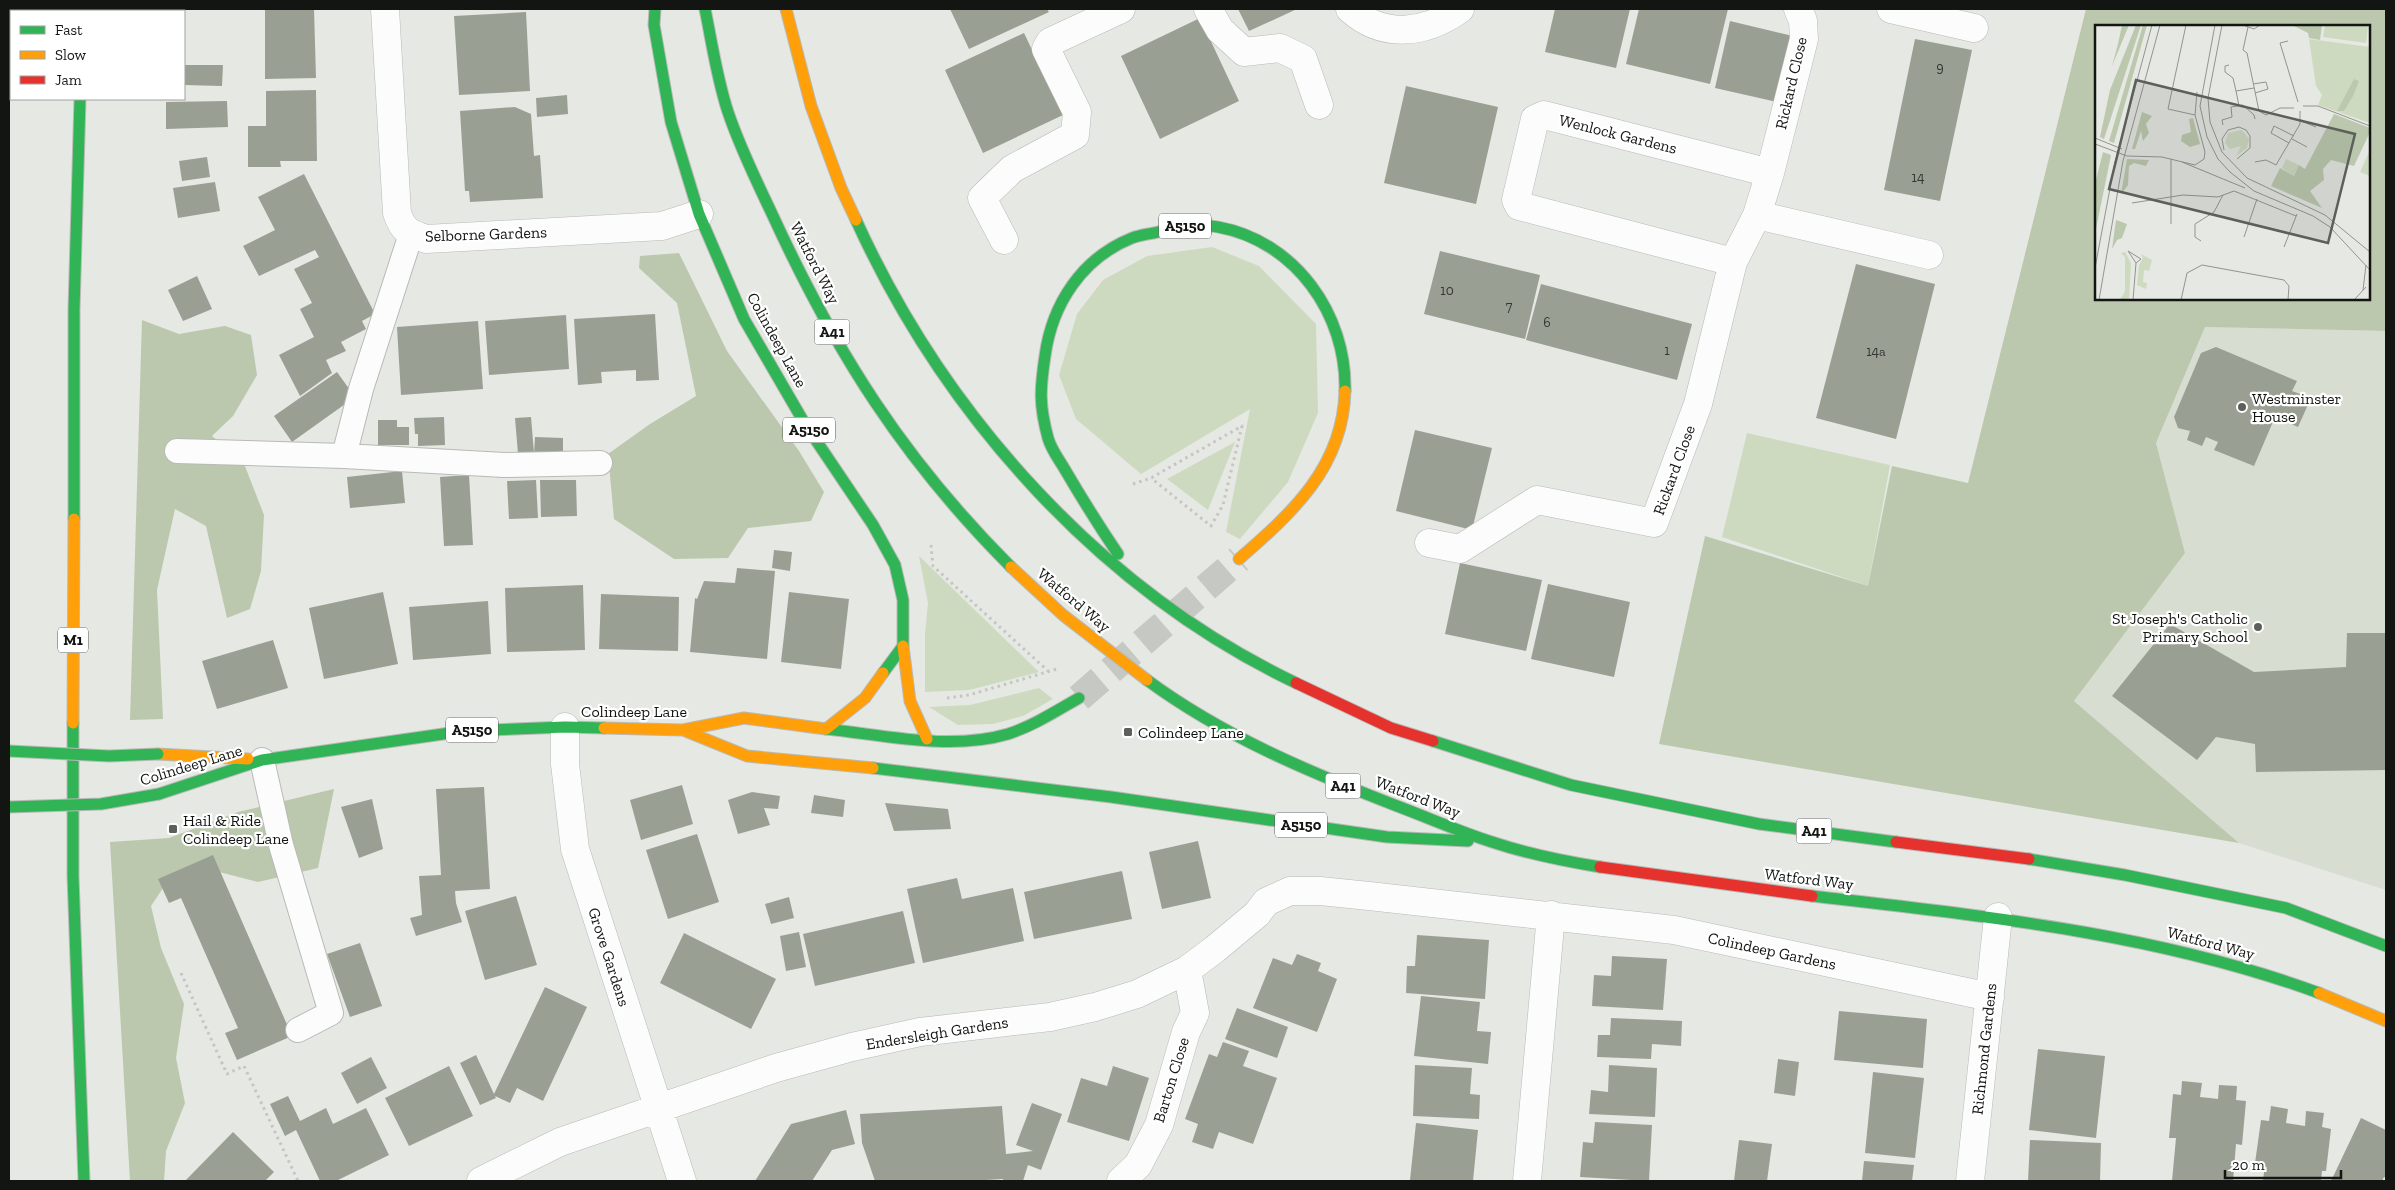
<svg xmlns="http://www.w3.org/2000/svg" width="2395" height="1190" viewBox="0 0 2395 1190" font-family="'Zilla Slab',serif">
  <rect width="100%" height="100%" fill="#e6e8e3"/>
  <path fill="#d8ddd2" d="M2205 327 2386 331V890L2239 843 2074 701 2185 553 2156 443Z"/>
  <path fill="#cedac0" d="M1212 247 1259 266 1316 324 1318 413 1288 482 1240 539 1226 532 1250 409 1141 474 1076 419 1059 375 1077 314 1103 280 1147 256Z
    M1747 433 1890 465 1868 586 1722 537Z
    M1235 442 1208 510 1167 479Z
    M919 556 1039 672 969 690 925 692V634L928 603Z
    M1039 688 1053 699 1023 716 993 724 958 725 929 707 970 705Z"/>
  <path fill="#bbc8ad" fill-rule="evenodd" d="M2086 9H2386V331L2205 327 2156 443 2185 553 2074 701 2239 843 1659 744 1705 536 1868 586 1892 466 1968 483ZM2096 26H2369V299H2096Z
    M679 253 727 351 799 451 824 492 811 521 748 528 728 558 674 559 614 519 608 454 650 424 696 396 677 303 639 268 640 256Z
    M142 320 179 334 225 326 251 335 257 375 233 416 212 436 243 461 264 515 261 571 250 609 227 618 206 526 175 509 157 590 163 719 130 720Z
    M334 789 318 868 258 882 196 866 167 882 151 906 161 948 184 1004 176 1058 185 1103 166 1151 164 1181H130L110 842 169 838 238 812Z"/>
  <path fill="#9a9f94" d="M265 9H314L316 78 265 79Z
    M950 9H1047L1049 12 969 49Z
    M1238 9H1297L1249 31Z
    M1555 9H1630L1616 68 1545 52Z
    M1639 9H1728L1710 84 1626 64Z
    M526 12 530 91 459 95 454 16Z
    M1200 18 1239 101 1160 139 1121 56Z
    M1730 21 1793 36 1777 102 1715 88Z
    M1024 33 1063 115 983 153 945 70Z
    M1915 39 1972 50 1940 201 1884 190Z
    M184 65H223L222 86 184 85Z
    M1406 86 1498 107 1476 204 1384 183Z
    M316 90 317 161H280L281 167H248V126H266V91Z
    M567 95 568 114 537 117 536 98Z
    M227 101 228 127 166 129V102Z
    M515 107 531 114 534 156 540 155 543 198 470 202 469 191H465L460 111Z
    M207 157 210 177 182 181 179 161Z
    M304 174 375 314 362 321 366 329 341 342 346 351 326 360 332 373 300 396 279 355 314 337 300 309 312 303 294 269 319 257 315 250 259 276 243 246 275 230 258 197Z
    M215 182 220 211 178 218 173 188Z
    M1440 251 1540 275 1525 339 1424 314Z
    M1856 264 1935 284 1896 439 1816 418Z
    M197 276 212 309 183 321 168 290Z
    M1541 284 1692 324 1677 380 1526 340Z
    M655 314 659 380 636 381V370L618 371 601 372 602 383 578 385 574 319Z
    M566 315 569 369 489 375 485 321Z
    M478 321 483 389 401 395 397 327Z
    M2216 347 2297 381 2292 391 2311 398 2298 427 2275 417 2254 466 2214 450 2218 442 2206 437 2202 446 2187 440 2190 431 2178 428 2174 417 2201 353Z
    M337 372 355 397 292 442 274 416Z
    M444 417 445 445 418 446V434H415L414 418Z
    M531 417 534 453 518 454 515 418Z
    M378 420H397V427H409V445H378Z
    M1415 430 1492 448 1472 530 1396 511Z
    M535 437 563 438V455L534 454Z
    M402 471 405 503 350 508 347 477Z
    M469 475 473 545 444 546 440 477Z
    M536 480 538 518 509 519 507 481Z
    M540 480H576L577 516 541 517Z
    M774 550 792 552 790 571 772 568Z
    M1460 563 1542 580 1526 651 1445 634Z
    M737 568 775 571 767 659 690 652 695 598 697 599 704 581 735 583Z
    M1548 584 1630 602 1614 677 1531 659Z
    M583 585 585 650 507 652 505 588Z
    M383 592 398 664 324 679 309 608Z
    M789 592 849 599 841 669 781 662Z
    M601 594 679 597 678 651 599 649Z
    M488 601 491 654 413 660 409 607Z
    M2170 624 2254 672 2346 667 2347 633H2386V770L2256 772 2255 744 2216 737 2197 760 2112 696Z
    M273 640 288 688 217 709 202 661Z
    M682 785 693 824 641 840 630 800Z
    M484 787 490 889 455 891 456 903 462 922 416 936 410 918 422 915 419 876 441 875 436 789Z
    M752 792 780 796 778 809 764 808 770 825 738 834 728 800Z
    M814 795 845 800 843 817 811 813Z
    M372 799 383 849 359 858 341 807Z
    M885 803 948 809 951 829 894 831Z
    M697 834 719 902 668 919 646 850Z
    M1198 841 1211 898 1162 909 1149 852Z
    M213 855 292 1036 237 1060 225 1033 238 1028 181 898 169 903 158 879Z
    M1122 871 1132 919 1034 939 1024 892Z
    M957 878 962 899 1013 888 1024 941 923 963 907 889Z
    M516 896 537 965 485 980 465 911Z
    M789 897 794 918 771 924 765 904Z
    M903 911 915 963 815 986 803 934Z
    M799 932 806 967 786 971 780 936Z
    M684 933 776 979 751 1029 660 983Z
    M1417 935 1489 940 1485 999 1406 993 1407 966H1415Z
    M360 943 382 1006 350 1017 327 954Z
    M1297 954 1321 963 1318 971 1337 979 1317 1032 1253 1008 1273 958 1292 965Z
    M1612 956 1667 959 1663 1010 1592 1006 1594 975 1611 976Z
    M545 987 587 1007 543 1101 517 1088 510 1103 495 1096 496 1098 480 1105 460 1063 476 1055 494 1094Z
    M1421 996 1480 1002 1477 1031 1491 1032 1488 1064 1414 1056Z
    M1237 1008 1288 1027 1277 1058 1225 1039Z
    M1839 1011 1927 1019 1923 1068 1834 1060Z
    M1611 1018 1682 1021 1681 1046 1652 1044 1651 1059 1597 1057 1598 1035H1610Z
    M1223 1042 1249 1051 1243 1066 1277 1078 1253 1144 1219 1132 1213 1149 1192 1142 1198 1124 1185 1119 1209 1054 1217 1057Z
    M2038 1049 2105 1056 2096 1138 2029 1130Z
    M371 1057 387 1088 357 1104 341 1073Z
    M1778 1059 1799 1062 1795 1096 1774 1093Z
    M1415 1065 1472 1068 1470 1094 1480 1095 1479 1119 1413 1116Z
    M1609 1065 1657 1068 1655 1117 1589 1114 1591 1090 1608 1092Z
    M449 1066 473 1116 409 1146 385 1098Z
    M1113 1066 1149 1078 1129 1141 1067 1122 1081 1078 1107 1086Z
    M1873 1072 1924 1078 1915 1158 1865 1153Z
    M2182 1081 2202 1083 2200 1097 2210 1098 2218 1099 2219 1085 2237 1086 2236 1100 2246 1101 2242 1145 2236 1144 2233 1181H2172L2176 1138H2169L2173 1094 2181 1095Z
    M288 1096 300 1121 326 1108 333 1124 366 1108 389 1155 336 1181H320L296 1130 285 1136 270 1104Z
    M1032 1103 1062 1114 1041 1170 1028 1165 1023 1181H1003V1179L969 1181H875L862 1143 860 1114 1002 1106 1006 1154 1033 1151 1016 1145Z
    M2271 1106 2288 1109 2286 1123 2305 1126 2306 1111 2324 1113 2322 1127 2331 1129 2326 1171H2322L2321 1181H2263L2265 1164 2255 1163 2261 1120 2269 1121Z
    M846 1110 855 1144 832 1150 812 1181H755L791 1124Z
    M2361 1118 2386 1130V1178L2384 1177 2382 1181H2331Z
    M1595 1122 1652 1125 1649 1181 1580 1177 1583 1142 1593 1143Z
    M1416 1123 1478 1130 1473 1181 1410 1180Z
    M233 1132 274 1172 265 1181H185Z
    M1739 1140 1772 1144 1767 1181H1734Z
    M2030 1140 2101 1143 2100 1181H2028Z
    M1864 1161 1914 1165 1912 1181H1862Z"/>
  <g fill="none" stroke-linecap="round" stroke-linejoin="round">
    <path stroke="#c6c8c4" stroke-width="28" stroke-dasharray="28 14" stroke-linecap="butt" d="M1079 698 1239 559"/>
    <defs>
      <path id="lane" d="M411 234 361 389 344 456 504 465 600 463
        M177 451 344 456
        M262 760 281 845 331 1013 298 1030"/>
      <path id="street" d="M385 9 397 213C403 231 409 233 426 239L662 226 699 214
        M1208 9 1220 30 1244 52 1280 48 1303 59 1319 105
        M1350 9C1383 39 1425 34 1460 9
        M1891 9 1974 28
        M1757 215 1929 255
        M1004 240 982 198 1012 169 1075 135 1077 112 1046 49 1050 42 1121 9
        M1733 262 1519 206 1516 200 1535 119 1544 115 1770 173
        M1429 543 1460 549 1537 500 1654 523 1698 404 1733 262 1757 215 1770 173 1804 39 1803 21 1798 9
        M565 727V764L575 849 682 1181
        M481 1181 560 1142 776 1068 852 1047 920 1032 1050 1017 1095 1007 1137 994 1187 970 1215 949 1257 914 1266 902 1290 891H1320L1369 896 1674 930 1990 997
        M1121 1181 1138 1165 1159 1125 1186 1032 1195 1013 1187 970
        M1527 1181 1551 915
        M1970 1181 1998 917"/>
      <path id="fast" d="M83 9V11
        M655 9 654 25 671 122 699 214
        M705 9C712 43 717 79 728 112 740 148 757 182 773 216 836 353 904 460 1011 567
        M699 214 744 319 805 424 873 525 895 565 903 600V646L883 673
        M856 220C945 416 1101 590 1296 683
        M74 519V310L80 99
        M1118 554C1099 526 1081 497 1064 468 1058 458 1051 449 1048 438 1039 405 1040 389 1045 356 1052 304 1082 258 1132 238 1140 235 1150 234 1158 232 1177 227 1198 223 1218 227 1295 241 1347 314 1345 391
        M1147 680C1223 736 1309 772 1397 806 1429 818 1460 832 1492 842 1528 854 1563 861 1600 867
        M73 723V876L84 1181
        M826 729C884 735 950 751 1008 734 1033 726 1056 711 1079 698
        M1433 741 1571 785 1759 824 1896 842
        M873 768 1111 797 1387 837 1468 841
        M159 794 262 760 464 731 565 727 604 728
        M2029 859 2125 875 2286 908 2386 946
        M1812 896C1983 916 2156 933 2319 993"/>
      <path id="slow" d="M786 9 811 106 841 188 856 220
        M1239 559C1293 512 1343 467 1345 391
        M1011 567 1063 615 1147 680
        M903 646 910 701 927 739
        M73 723 74 519
        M604 728 683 730 744 718 826 729 865 698 883 673
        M683 730 747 756 873 768
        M158 754 248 759
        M2319 993 2386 1021"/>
      <path id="jam" d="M1296 683 1391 728 1433 741
        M1896 842 2029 859
        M1600 867 1812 896"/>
    </defs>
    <use href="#lane" stroke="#b9bab7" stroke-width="26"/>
    <use href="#street" stroke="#b9bab7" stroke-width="29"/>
    <use href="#fast" stroke="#b9bab7" stroke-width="13"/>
    <use href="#slow" stroke="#b9bab7" stroke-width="13"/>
    <use href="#jam" stroke="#b9bab7" stroke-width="13"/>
    <path stroke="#c5c5c3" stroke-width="3" stroke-dasharray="2.5 4" stroke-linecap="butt" d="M1133 484 1151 478 1242 426 1223 505 1211 526 1151 478
      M931 545 933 566 1048 671
      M947 698 969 695 1057 669
      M181 973 227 1074 244 1066 298 1181"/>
    <use href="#lane" stroke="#fbfcfb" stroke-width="24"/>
    <use href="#street" stroke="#fbfcfb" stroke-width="28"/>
    <use href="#fast" stroke="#30b455" stroke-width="11"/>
    <use href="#slow" stroke="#ff9f0a" stroke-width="11"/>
    <use href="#jam" stroke="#e5322d" stroke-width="11"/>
    <defs>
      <path id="fast-bridge" d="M9 751 109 756 158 754
        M9 807 101 804 159 794"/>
    </defs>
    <use href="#fast-bridge" stroke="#b9bab7" stroke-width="13" stroke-linecap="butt"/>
    <use href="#fast-bridge" stroke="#30b455" stroke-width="11"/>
  </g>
  <g fill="#5d5f5b" stroke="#fff" stroke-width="2">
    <circle cx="2242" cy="407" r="5"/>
    <circle cx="2258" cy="627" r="5"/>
    <rect x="1123" y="727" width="10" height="10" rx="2.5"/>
    <rect x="168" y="824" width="10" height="10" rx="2.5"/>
  </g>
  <g text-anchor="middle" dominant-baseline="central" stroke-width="4.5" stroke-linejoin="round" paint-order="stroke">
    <g font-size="14" fill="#353832">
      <text x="1940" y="67">9</text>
      <text x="1918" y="177">14</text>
      <text x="1447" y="290">10</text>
      <text x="1509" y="306">7</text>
      <text x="1547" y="322">6</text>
      <text x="1667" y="350">1</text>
      <text x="1876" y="351">14a</text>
    </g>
    <g fill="#fff" stroke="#5a5b59" stroke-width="1">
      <rect x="1159" y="213.5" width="52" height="25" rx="4"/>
      <rect x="814.5" y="319.5" width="35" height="25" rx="4"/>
      <rect x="783" y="417.5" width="52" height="25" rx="4"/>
      <rect x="58" y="627.5" width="30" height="25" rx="4"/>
      <rect x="446" y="717.5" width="52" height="25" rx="4"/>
      <rect x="1325.5" y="773.5" width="35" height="25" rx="4"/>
      <rect x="1275" y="812.5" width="52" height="25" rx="4"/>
      <rect x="1796.5" y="818.5" width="35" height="25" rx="4"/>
    </g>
    <g font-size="15" font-weight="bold" fill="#131512">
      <text x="1185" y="226">A5150</text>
      <text x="832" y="332">A41</text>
      <text x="809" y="430">A5150</text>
      <text x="73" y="640">M1</text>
      <text x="472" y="730">A5150</text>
      <text x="1343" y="786">A41</text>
      <text x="1301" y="825">A5150</text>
      <text x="1814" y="831">A41</text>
    </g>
    <g font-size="16" fill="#131512" stroke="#fff">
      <text transform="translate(1791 83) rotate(-77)">Rickard Close</text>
      <text transform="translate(1618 134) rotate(14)">Wenlock Gardens</text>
      <text transform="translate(486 234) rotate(-2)">Selborne Gardens</text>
      <text transform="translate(815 263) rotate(63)">Watford Way</text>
      <text transform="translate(777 340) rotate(61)">Colindeep Lane</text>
      <text transform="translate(1674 470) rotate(-70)">Rickard Close</text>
      <text transform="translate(1074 600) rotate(40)">Watford Way</text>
      <text x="634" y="711">Colindeep Lane</text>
      <text transform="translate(191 765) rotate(-17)">Colindeep Lane</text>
      <text transform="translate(1418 797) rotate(21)">Watford Way</text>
      <text transform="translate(1809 879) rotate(7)">Watford Way</text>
      <text transform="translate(2211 943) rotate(15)">Watford Way</text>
      <text transform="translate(1772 951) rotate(12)">Colindeep Gardens</text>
      <text transform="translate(609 957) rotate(72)">Grove Gardens</text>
      <text transform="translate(937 1033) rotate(-9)">Endersleigh Gardens</text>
      <text transform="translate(1984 1049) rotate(-84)">Richmond Gardens</text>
      <text transform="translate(1171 1080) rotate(-73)">Barton Close</text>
    </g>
    <g font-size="16" fill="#131512" stroke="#fff" text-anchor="start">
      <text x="2252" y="398">Westminster<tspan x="2252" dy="18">House</tspan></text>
      <text x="2248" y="618" text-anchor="end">St Joseph's Catholic<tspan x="2248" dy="18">Primary School</tspan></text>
      <text x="1138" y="732">Colindeep Lane</text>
      <text x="183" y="820">Hail &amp; Ride<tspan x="183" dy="18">Colindeep Lane</tspan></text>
    </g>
  </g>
  <g transform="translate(2095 25)">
    <rect width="275" height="275" fill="#e6e8e3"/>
    <path d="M230 0H273L271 18 228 12ZM214 14 275 22V98L223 80 227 70 221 61ZM147 105 154 114 152 123 141 131 146 121 135 124 130 118 133 108ZM275 125V151L265 147ZM191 134 204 140 199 151 187 143ZM30 227 36 238 34 275H25L30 266V232L26 228ZM46 229 57 235 54 246 49 245 48 257 52 258 51 264 42 260 44 240 48 233Z" fill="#cedac0"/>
    <path d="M27 0H34L17 41 23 19ZM41 0H46L9 114 5 112 15 65ZM48 0H52L19 118 14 116ZM227 0 225 15 214 13 213 8 199 1ZM259 54 264 56 258 71 249 86H242ZM47 87 57 91 51 99 54 108 48 116 46 106 40 124H37ZM239 89 275 103V107L259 141 236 135 228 144 229 155 215 166 227 183 176 161 185 143 199 151 204 140 210 144ZM98 93 105 119 95 122 86 116 87 110 96 107 94 94ZM8 127 16 130 0 209V159ZM32 134 54 135 51 141 39 138 34 141 33 160 26 169ZM21 195 32 199 27 213 22 215 17 224Z" fill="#bbc8ad"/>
    <path fill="none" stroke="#92948f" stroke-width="1" d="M91 0 73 84 100 90M120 0 105 81 112 112 123 134 135 147 159 166 218 191 235 202 275 245M127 0 113 73 115 97 127 127 152 153 230 190 275 227M148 0 159 4 165 0M153 2 148 25 152 28 164 86 171 90 185 83H199M193 16 185 18 203 77M134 40 130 41V47L138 53 141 66 159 63M158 59 171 57 173 64 160 68M141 66 144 81M208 81H223L275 101M100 90 102 67M206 96 221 102M128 100 127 95 137 92 136 82 148 80 159 90 160 94M0 113 27 124M197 114 212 122M194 118 176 108 179 101 199 111M0 119 32 131 67 132 100 140 109 134 110 127 100 90M129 125 127 114 133 105 144 102 151 105 155 111V123L142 134M87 137 150 163M160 137 171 135 181 140 205 99V86M37 178 88 170 123 172 139 166 201 191M76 199V134M149 212 162 174M106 216 100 212V199L119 187 128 170M189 222 202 189M0 243 20 137 57 0M268 265 271 240M4 275 28 136 65 0M38 275 41 238 46 234 33 226 41 238M86 275 92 248 107 240 189 255 194 261 193 275M259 275 271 262"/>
    <path fill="#5d5f5b" fill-opacity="0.15" stroke="#5d5f5b" stroke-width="2.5" d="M41 55 260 109 233 218 14 164Z"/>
    <rect width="275" height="275" fill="none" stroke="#131512" stroke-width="2.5"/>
  </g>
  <rect width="2395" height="1190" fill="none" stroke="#131512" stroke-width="20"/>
  <rect x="10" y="10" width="175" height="90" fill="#ffffff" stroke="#a1a1a0"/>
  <rect x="20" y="26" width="25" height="8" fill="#30b455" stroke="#a1a1a0"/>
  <text x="55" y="35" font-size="15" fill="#131512">Fast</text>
  <rect x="20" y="51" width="25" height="8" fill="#ff9f0a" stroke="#a1a1a0"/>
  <text x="55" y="60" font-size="15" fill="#131512">Slow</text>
  <rect x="20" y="76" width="25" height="8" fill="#e5322d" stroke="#a1a1a0"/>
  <text x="55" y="85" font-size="15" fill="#131512">Jam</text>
  <path d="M2225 1170v8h116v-8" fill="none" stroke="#131512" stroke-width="2.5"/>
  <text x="2232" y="1170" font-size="15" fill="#131512" stroke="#ffffff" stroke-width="4" paint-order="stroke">20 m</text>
</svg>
